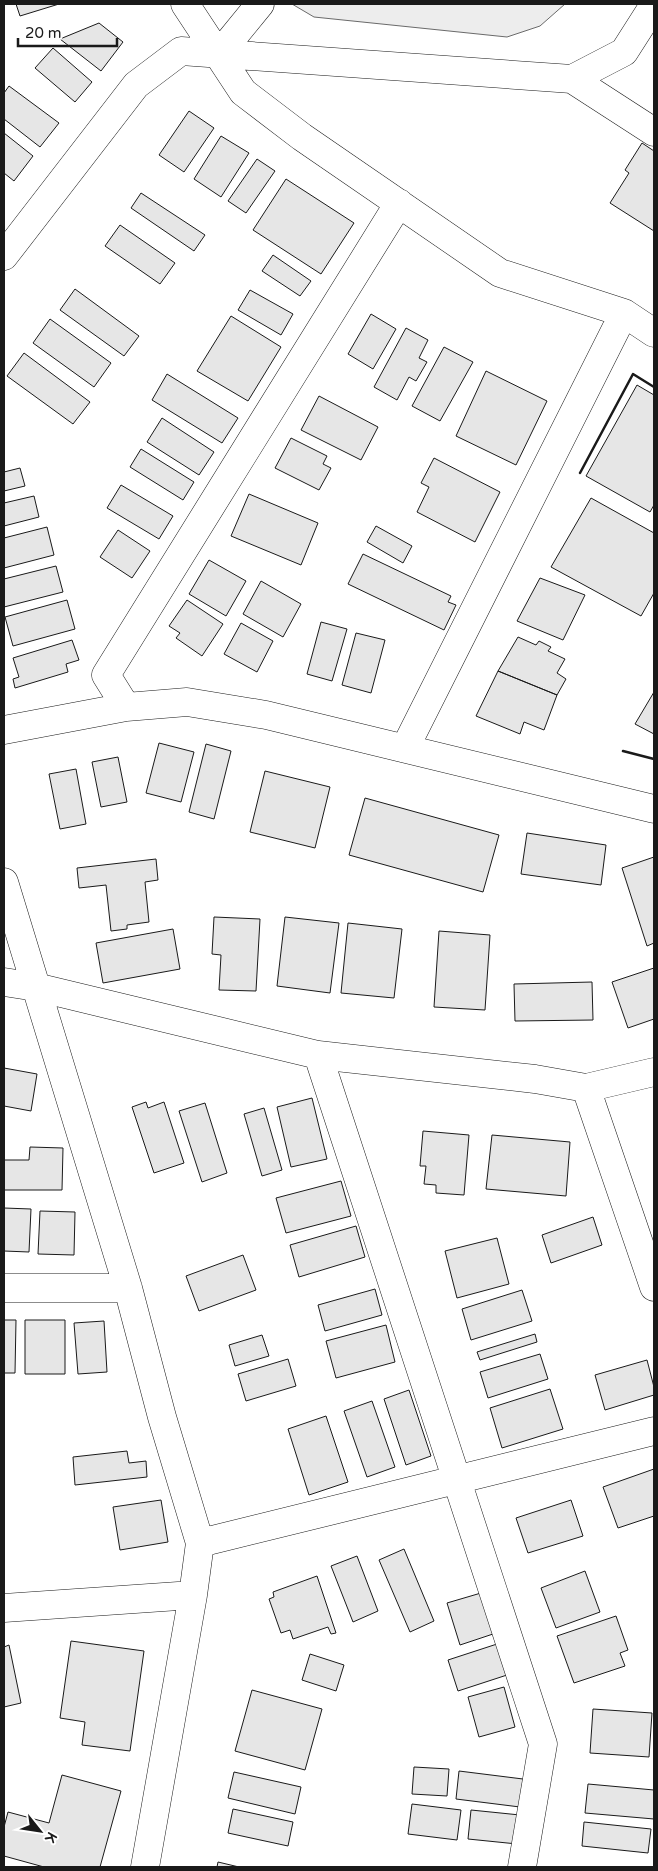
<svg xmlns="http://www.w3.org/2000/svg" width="658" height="1871" viewBox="0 0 658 1871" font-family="'Varela Round',sans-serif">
  <rect width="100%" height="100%" fill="#fff"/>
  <path fill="#ededed" stroke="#6a6a6a" d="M292 4H565L540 26 507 37 314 17Z"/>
  <path fill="#e6e6e6" stroke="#1a1a1a" d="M16 4H59L20 16Z
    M99 23 123 42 101 71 60 39Z
    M53 48 92 82 75 102 35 68Z
    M9 86 59 123 40 147 4 119V93Z
    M189 111 214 128 184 172 159 155Z
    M4 133 33 156 14 181 4 173Z
    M221 136 249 153 221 197 194 179Z
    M642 143 654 151V231L610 203 629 173 625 170Z
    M257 159 275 171 246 213 228 201Z
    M286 179 354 223 321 274 253 230Z
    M141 193 205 235 194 251 131 208Z
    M120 225 175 263 160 284 105 246Z
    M273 255 311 281 300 296 262 271Z
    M75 289 139 336 124 356 60 310Z
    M250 290 293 314 281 335 238 310Z
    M371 314 396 329 373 369 348 354Z
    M231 316 281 347 248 401 197 371Z
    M50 319 111 363 94 387 33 343Z
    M406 328 428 340 419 358 427 362 416 381 409 377 397 400 374 387Z
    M444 347 473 362 440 421 412 406Z
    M24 353 90 402 73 424 7 376Z
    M486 371 547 401 516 465 456 436Z
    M167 374 238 418 222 443 152 400Z
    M637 385 654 395V505L650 512 586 476Z
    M319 396 378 427 361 460 301 430Z
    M162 418 214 452 199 475 147 442Z
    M291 438 327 456 323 464 331 468 319 490 275 468Z
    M141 449 194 482 183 500 130 467Z
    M434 458 500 492 475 542 417 512 429 487 421 483Z
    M20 468 25 486 4 491V470V472Z
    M121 485 173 516 159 539 107 508Z
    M249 494 318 523 301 565 231 536Z
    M34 496 39 517 4 526V503Z
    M591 498 654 533V593L641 616 551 567Z
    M376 526 412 546 403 563 367 542Z
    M47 527 54 555 4 568V538Z
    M118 530 150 551 132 578 100 557Z
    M363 554 451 596 448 602 456 605 444 630 348 584Z
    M209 560 246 581 226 616 189 594Z
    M56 566 63 592 4 607V579Z
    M540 578 585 595 563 640 517 621Z
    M261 581 301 604 283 637 243 614Z
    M67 600 75 629 13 646 5 617Z
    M187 600 223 624 202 656 176 638 180 633 169 626Z
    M321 622 347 629 332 681 307 674Z
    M241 623 273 641 257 672 224 654Z
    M356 633 385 640 371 693 342 685Z
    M518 637 536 645 539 641 551 647 548 651 565 659 557 673 566 679 557 695 498 671Z
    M72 640 79 660 66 664 68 672 15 688 13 679 19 677 13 658Z
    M498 671 557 695 544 730 524 722 520 734 476 716Z
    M654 692V734L635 724Z
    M159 743 194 752 181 802 146 793Z
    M206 744 231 751 214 819 189 812Z
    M118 757 127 802 101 807 92 762Z
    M76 769 86 824 60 829 49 774Z
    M265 771 330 787 315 848 250 832Z
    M365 798 499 835 483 892 349 855Z
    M527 833 606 845 601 885 521 874Z
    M654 857V943L647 946 622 868Z
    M156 859 158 880 145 882 149 922 127 925V929L111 931 106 885 79 888 77 868Z
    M214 917 260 919 256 991 219 990 221 955 212 954Z
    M285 917 339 923 330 993 277 986Z
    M348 923 402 929 394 998 341 993Z
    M173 929 180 969 103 983 96 943Z
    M439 931 490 935 485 1010 434 1007Z
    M654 968V1019L628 1028 612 982Z
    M592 982 593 1020 515 1021 514 984Z
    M4 1068 37 1074 31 1111 4 1106Z
    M312 1098 327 1159 291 1167 277 1107Z
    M146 1102 148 1108 164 1102 184 1163 154 1173 132 1107Z
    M205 1103 227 1173 202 1182 179 1111Z
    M264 1108 282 1170 262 1176 244 1114Z
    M423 1131 469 1135 464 1195 436 1193V1185L424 1184 426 1166H420Z
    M492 1135 570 1142 566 1196 486 1189Z
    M30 1147 63 1148 62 1190H4V1160H29Z
    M341 1181 351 1216 286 1233 276 1198Z
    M4 1208 31 1209 29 1252 4 1251Z
    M40 1211 75 1212 74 1255 38 1254Z
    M593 1217 602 1245 551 1263 542 1235Z
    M356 1226 365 1257 299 1277 290 1245Z
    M497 1238 509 1284 457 1298 445 1251Z
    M243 1255 256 1290 199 1311 186 1276Z
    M375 1289 382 1315 325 1331 318 1305Z
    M522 1290 532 1321 471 1340 462 1309Z
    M4 1320H16L15 1373H4Z
    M25 1320H65V1374H25Z
    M104 1321 107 1372 78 1374 74 1323Z
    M386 1325 395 1362 336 1378 326 1341Z
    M535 1334 537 1342 480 1360 477 1352Z
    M262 1335 269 1356 235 1366 229 1345Z
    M540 1354 548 1379 488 1398 480 1372Z
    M288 1359 296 1386 246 1401 238 1374Z
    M647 1360 654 1387V1395L605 1410 595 1375Z
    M550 1389 563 1429 502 1448 490 1408Z
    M409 1390 431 1456 406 1465 384 1399Z
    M372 1401 395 1467 367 1477 344 1411Z
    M326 1416 348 1482 309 1495 288 1429Z
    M127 1451 129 1463 146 1461 147 1477 75 1485 73 1457Z
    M654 1469V1516L618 1528 603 1487Z
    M161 1500 168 1542 120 1550 113 1507Z
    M571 1500 583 1536 528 1553 516 1518Z
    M404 1549 434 1621 410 1632 379 1560Z
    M357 1556 378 1611 353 1622 331 1566Z
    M585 1571 600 1612 556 1628 541 1588Z
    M317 1576 336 1633 331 1634 328 1627 293 1639 290 1630 281 1633 269 1599 274 1597 273 1592Z
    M481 1593 493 1634 460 1645 447 1603Z
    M616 1616 628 1650 620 1653 625 1666 574 1683 557 1636Z
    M71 1641 144 1651 130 1751 82 1745 85 1722 60 1718Z
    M497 1644 507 1675 458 1691 448 1660Z
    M9 1645 21 1703 4 1707V1647Z
    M310 1654 344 1665 336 1691 302 1680Z
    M504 1687 515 1727 479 1737 468 1697Z
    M252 1690 322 1709 305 1770 235 1751Z
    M593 1709 652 1713 649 1757 590 1753Z
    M414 1767 449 1769 447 1796 412 1794Z
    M459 1771 523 1779 520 1807 456 1799Z
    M234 1772 301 1787 295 1814 228 1798Z
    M62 1775 121 1791 100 1867H44L4 1856V1827L8 1812 49 1823Z
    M588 1784 654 1790V1819L585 1813Z
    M412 1804 461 1810 457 1840 408 1834Z
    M233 1809 293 1822 288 1846 228 1833Z
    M471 1810 520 1815 517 1844 468 1839Z
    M584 1822 651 1829 648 1853 582 1846Z
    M218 1862 239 1867H217Z"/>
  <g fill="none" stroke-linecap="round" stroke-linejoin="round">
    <defs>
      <path id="street" d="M185 4 243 92 302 137 500 273 624 313 654 333
        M220 53 260 4
        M572 79 654 132
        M4 256 136 85 181 51 572 79 624 52 654 5
        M126 707 106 675 399 203
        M4 730 126 707 187 702 266 715 654 809
        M405 748 624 313
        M4 882 128 1288 162 1417 200 1543 193 1595 145 1867
        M4 982 36 987 318 1055 535 1079 586 1088 654 1072
        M318 1055 543 1744 522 1867
        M586 1088 654 1287
        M4 1288H128
        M200 1543 654 1431
        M4 1608 193 1595"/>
    </defs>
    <use href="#street" stroke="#1a1a1a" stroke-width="29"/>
    <use href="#street" stroke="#fff" stroke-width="28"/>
    <path stroke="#1a1a1a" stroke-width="2.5" d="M580 473 633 374 654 387
      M623 751 654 759"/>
  </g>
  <rect width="658" height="1871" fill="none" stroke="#1a1a1a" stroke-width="10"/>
  <g transform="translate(40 1831) rotate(120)" stroke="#ffffff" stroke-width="4" paint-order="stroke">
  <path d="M0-4L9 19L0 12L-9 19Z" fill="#1a1a1a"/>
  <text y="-8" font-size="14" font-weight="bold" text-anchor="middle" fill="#1a1a1a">K</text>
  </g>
  <path d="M18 38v8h99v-8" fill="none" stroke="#1a1a1a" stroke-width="2.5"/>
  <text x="25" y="38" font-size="15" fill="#1a1a1a" stroke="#ffffff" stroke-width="4" paint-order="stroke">20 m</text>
</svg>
